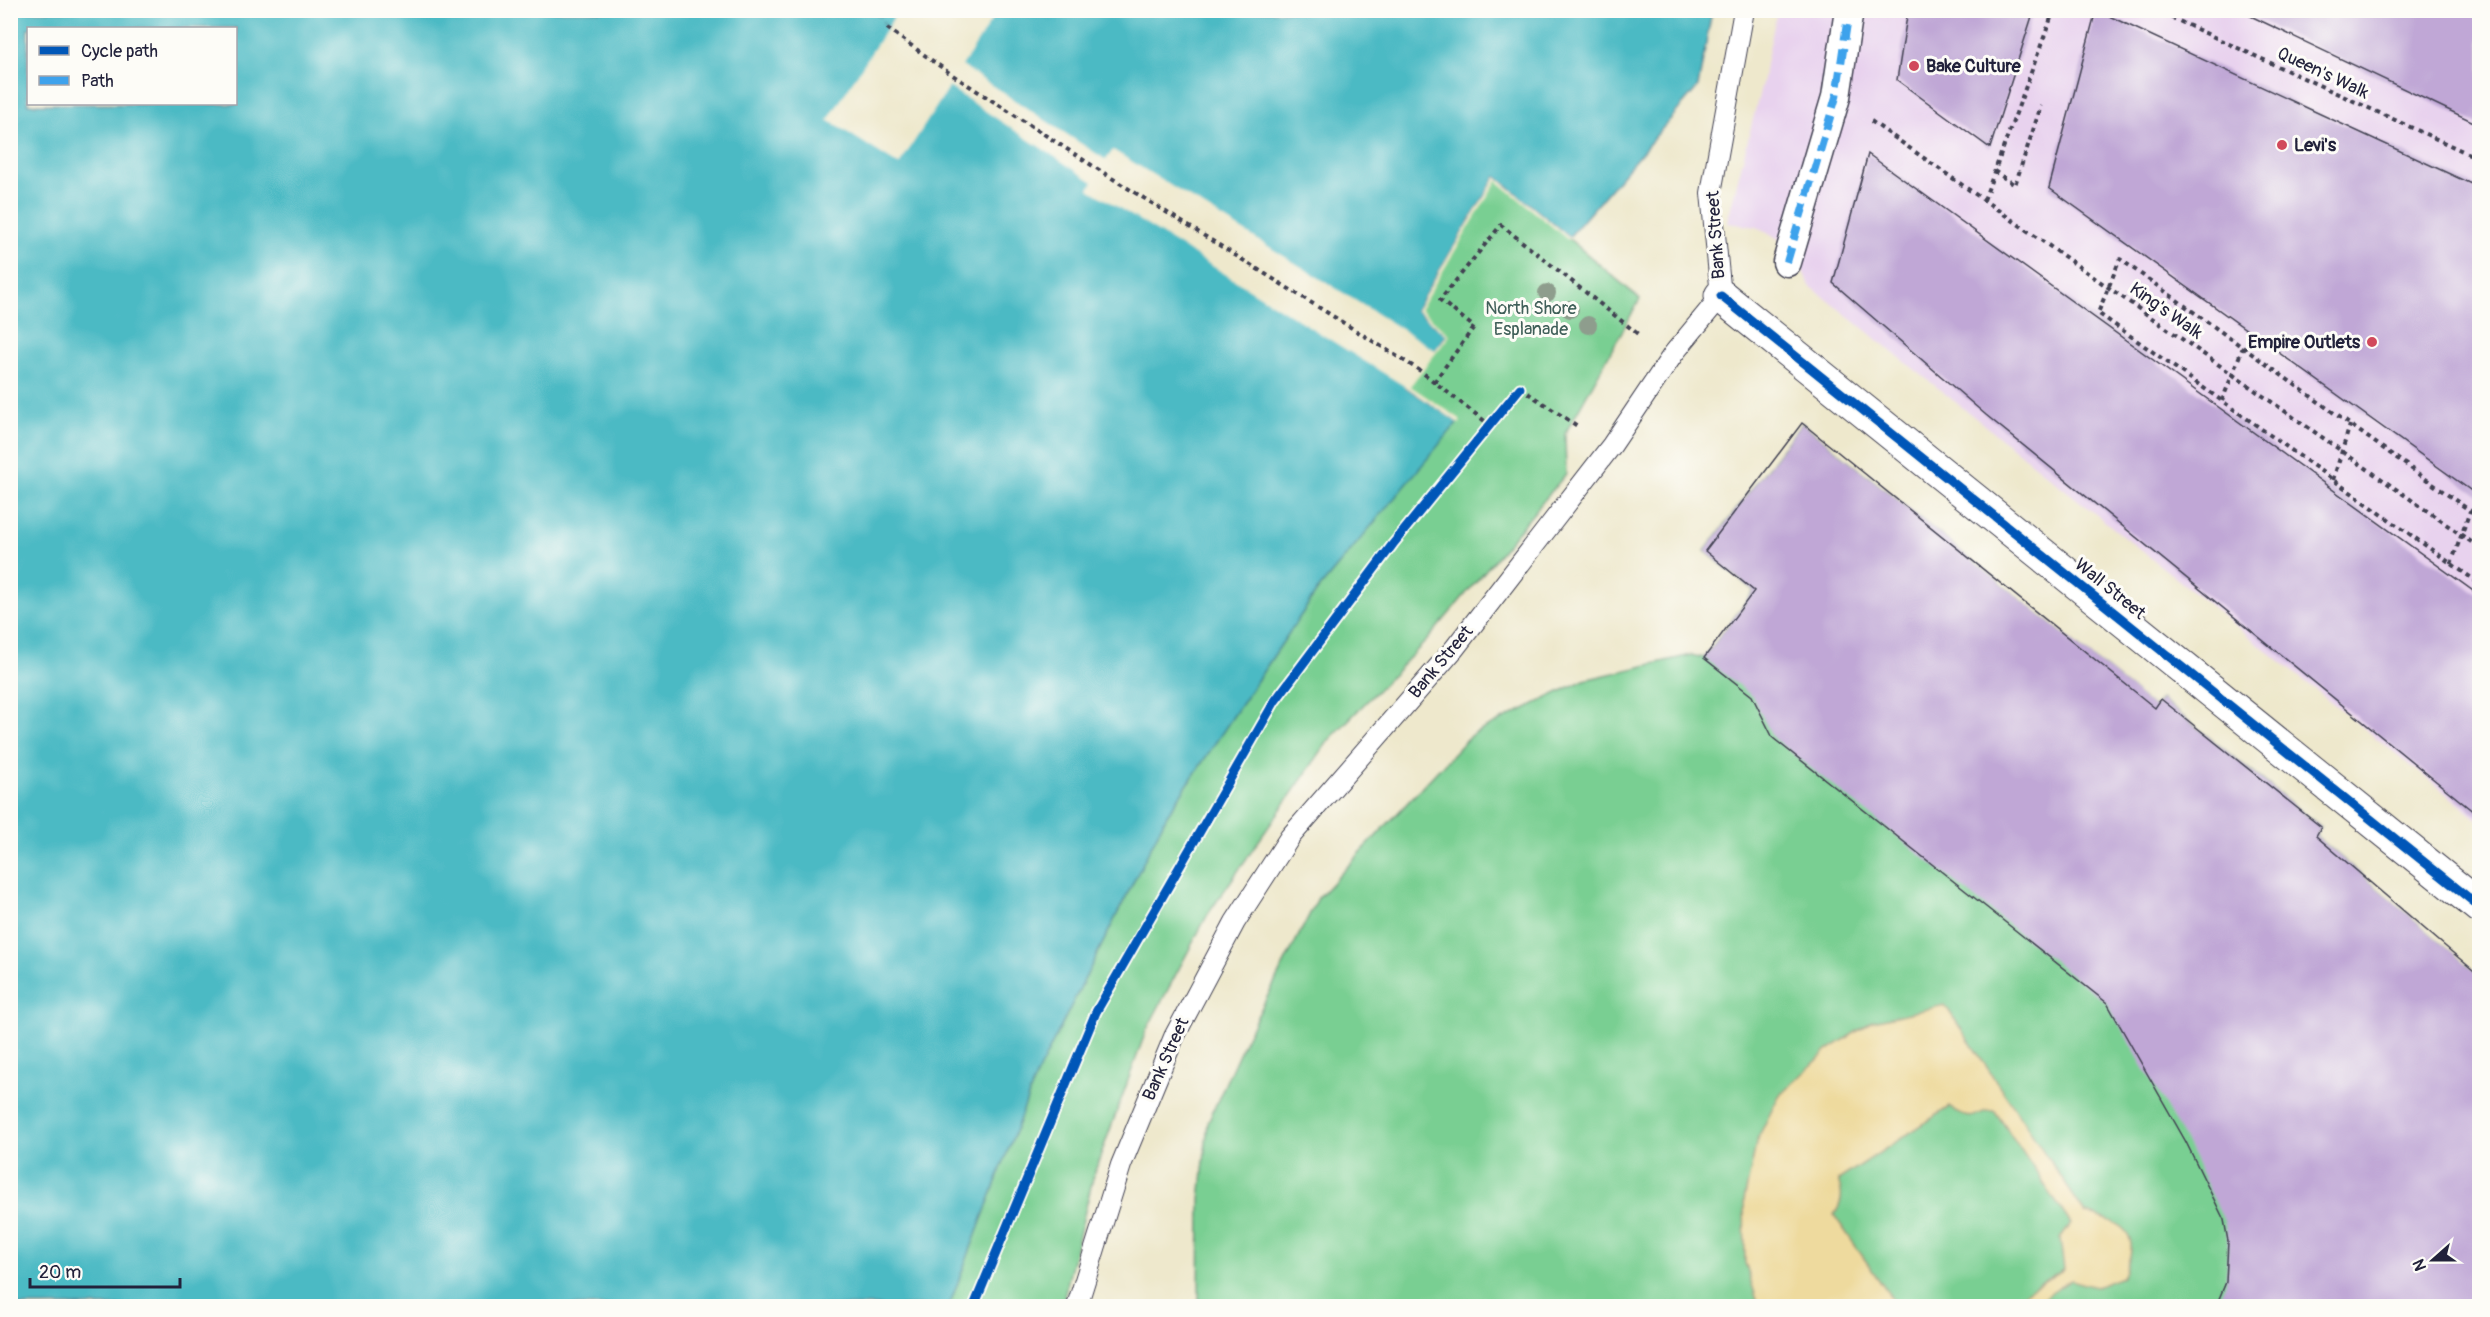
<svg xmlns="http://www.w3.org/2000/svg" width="2490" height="1317" viewBox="0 0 2490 1317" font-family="Pangolin,sans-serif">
  <rect width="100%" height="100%" fill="#fdfcf7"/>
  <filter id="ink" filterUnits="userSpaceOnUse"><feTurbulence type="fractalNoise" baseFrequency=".0167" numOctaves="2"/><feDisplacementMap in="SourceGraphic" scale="12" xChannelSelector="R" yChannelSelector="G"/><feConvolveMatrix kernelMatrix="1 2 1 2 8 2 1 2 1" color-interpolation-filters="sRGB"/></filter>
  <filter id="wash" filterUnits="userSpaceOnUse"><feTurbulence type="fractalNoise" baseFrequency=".008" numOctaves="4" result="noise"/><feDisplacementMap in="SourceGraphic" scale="24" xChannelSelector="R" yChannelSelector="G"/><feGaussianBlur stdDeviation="1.35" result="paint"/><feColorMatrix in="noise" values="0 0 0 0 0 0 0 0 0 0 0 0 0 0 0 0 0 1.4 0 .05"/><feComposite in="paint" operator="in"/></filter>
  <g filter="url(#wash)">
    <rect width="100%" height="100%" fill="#eee8cc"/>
    <path fill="#e8d2ee" d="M1777 11H2479V820L1810 286 1799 263 1784 242 1757 227 1727 223 1762 83Z"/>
    <path fill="#79cf92" stroke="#4e7866" stroke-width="1.5" d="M1496 177 1640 299 1565 434 1566 474 1428 639 1329 740 1208 914 1146 1031 1094 1174 1062 1306H949L1036 1076 1167 815 1317 591 1457 422 1406 387 1416 310Z
      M1802 423 2154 708 2161 699 2321 827 2316 836 2479 976 2480 1299 2473 1306H1199L1200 1200 1208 1122 1244 1042 1318 898 1471 735 1584 680 1691 655 1704 658 1754 591 1705 551Z"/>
    <path fill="#eeda9e" stroke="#887e6c" stroke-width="1.5" d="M1945 1005 2085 1213C2125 1223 2144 1234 2122 1277L2096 1287 2071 1280 2032 1306H2003L2064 1269 2060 1239 2071 1224 1995 1111C1974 1108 1978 1128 1949 1107L1838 1180C1843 1194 1843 1202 1834 1215L1897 1306H1759L1745 1263 1744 1200 1757 1140 1779 1096 1828 1050 1873 1021Z"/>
    <path fill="#4cbac4" stroke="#376e80" stroke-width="1.5" fill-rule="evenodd" d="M10 11H1712L1698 87 1569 237 1496 177 1416 310 1447 335 1406 387 1458 422 1317 591 1167 815 1036 1076 949 1306H11ZM28 28H236V104H28Z"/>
    <path fill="#eee8cc" d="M898 11H997L962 66 1106 160 1113 150 1435 350 1447 335 1416 310 1496 177 1571 239H1567L1497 181 1420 309 1450 335 1410 386 1460 419V424L1406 387 1089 189 1093 182 949 87 899 165 828 120Z"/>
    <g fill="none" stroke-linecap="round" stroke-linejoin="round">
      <path stroke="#335f72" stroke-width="1.5" stroke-dasharray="8 6" stroke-linecap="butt" d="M874 10 887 28
        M878 10 884 22"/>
    </g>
    <g id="blocks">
      <path fill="#c0a7d6" d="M1908 10H2034L1990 148 1897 80Z
        M2096 10 2480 188V497L2049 188Z
        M2238 10H2480V125Z
        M1868 154 2480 596V817L1986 415 1833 283Z
        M1802 423 2155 708 2161 699 2321 827 2316 836 2480 976V1299L2473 1306H2216L2226 1282 2228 1241 2224 1220 2186 1142 2107 1003 1773 738 1752 696 1704 658 1754 591 1705 551Z"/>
    </g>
  </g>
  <g filter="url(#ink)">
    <use href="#blocks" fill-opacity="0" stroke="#414051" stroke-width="1.5"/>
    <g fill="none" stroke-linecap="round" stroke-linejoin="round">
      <defs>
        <path id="service" d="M1077 1306 1121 1165 1174 1037 1235 922 1290 837 1454 649 1612 445 1674 353 1721 296 1711 193 1744 10"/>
        <path id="pedestrian" d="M1787 262 1836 97 1849 10"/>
        <path id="minor" d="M1721 296 2480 907"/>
      </defs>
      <use href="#service" stroke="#414051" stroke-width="22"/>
      <use href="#pedestrian" stroke="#414051" stroke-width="31"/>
      <use href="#minor" stroke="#414051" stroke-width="35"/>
      <path stroke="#414051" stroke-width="4" stroke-dasharray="4.5 4.5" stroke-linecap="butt" d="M2155 10 2480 159
        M887 28 951 74 1110 177 1419 370 1491 426
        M1871 121 2480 548
        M1994 171 2015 185 2041 106
        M1984 200 2054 10
        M1434 382 1474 327 1440 300 1501 225 1638 334
        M1520 388 1579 427"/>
      <use href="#service" stroke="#fff" stroke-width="20"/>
      <use href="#pedestrian" stroke="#fff" stroke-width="28"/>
      <use href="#minor" stroke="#fff" stroke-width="33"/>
      <path stroke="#414051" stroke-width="4" stroke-dasharray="4.5 4.5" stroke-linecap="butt" d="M2222 401 2243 347
        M2333 480 2350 425
        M2480 518 2120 259 2098 313 2480 584
        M2451 564 2470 511"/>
      <path stroke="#3ea2ec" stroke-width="8" stroke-dasharray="15 8" stroke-linecap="butt" d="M1787 262 1836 97 1849 10"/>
      <defs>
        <path id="cycleway" d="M1721 296 2480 907
          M974 1306 1096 1012 1275 701 1393 544 1520 388"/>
      </defs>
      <use href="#cycleway" stroke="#fdfcf7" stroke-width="13"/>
      <use href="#cycleway" stroke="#0057b8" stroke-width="9"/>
    </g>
    <g fill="#8e9d8d">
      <circle cx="1547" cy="293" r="9"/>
      <circle cx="1570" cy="309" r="9"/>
      <circle cx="1588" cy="325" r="9"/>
    </g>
  </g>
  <g fill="#d1495b" stroke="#fdfcf7" stroke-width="2">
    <circle cx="1914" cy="66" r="6"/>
    <circle cx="2282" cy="145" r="6"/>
    <circle cx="2372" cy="342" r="6"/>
  </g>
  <g text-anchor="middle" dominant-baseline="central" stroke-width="6" stroke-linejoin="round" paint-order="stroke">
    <g font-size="18" font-weight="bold" fill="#22223b" stroke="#fdfcf7" text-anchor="start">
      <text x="1926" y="66">Bake Culture</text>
      <text x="2294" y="145">Levi's</text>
      <text x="2360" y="342" text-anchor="end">Empire Outlets</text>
    </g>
    <g font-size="18" fill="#22223b" stroke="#fdfcf7">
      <text transform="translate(2323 73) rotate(25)">Queen's Walk</text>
      <text transform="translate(1716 235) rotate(-94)">Bank Street</text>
      <text transform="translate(2166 311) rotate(35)">King's Walk</text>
      <text transform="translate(2110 589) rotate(39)">Wall Street</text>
      <text transform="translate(1441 662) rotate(-50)">Bank Street</text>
      <text transform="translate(1166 1059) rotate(-66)">Bank Street</text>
    </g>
    <g font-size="18" fill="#405f59" stroke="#fdfcf7">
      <text x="1531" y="308">North Shore<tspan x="1531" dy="21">Esplanade</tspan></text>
    </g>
  </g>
  <rect width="2490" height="1317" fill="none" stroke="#fdfcf7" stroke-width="36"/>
  <rect x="27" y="27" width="210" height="78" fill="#fdfcf7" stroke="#a5a5ac" stroke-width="1.5"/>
  <rect x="39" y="46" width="30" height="9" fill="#0057b8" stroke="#a5a5ac" stroke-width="1.5"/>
  <text x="81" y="57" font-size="18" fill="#22223b">Cycle path</text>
  <rect x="39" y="76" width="30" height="9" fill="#3ea2ec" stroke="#a5a5ac" stroke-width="1.5"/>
  <text x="81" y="87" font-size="18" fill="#22223b">Path</text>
  <g transform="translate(2433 1260) rotate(249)" stroke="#fdfcf7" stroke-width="4.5" paint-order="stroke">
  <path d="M0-4.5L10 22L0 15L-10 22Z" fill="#22223b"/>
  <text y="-9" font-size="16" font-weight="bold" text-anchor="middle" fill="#22223b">N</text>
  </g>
  <path d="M30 1278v9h150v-9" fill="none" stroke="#22223b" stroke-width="3"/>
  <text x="39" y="1278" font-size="18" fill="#22223b" stroke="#fdfcf7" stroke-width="4.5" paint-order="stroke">20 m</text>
</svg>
